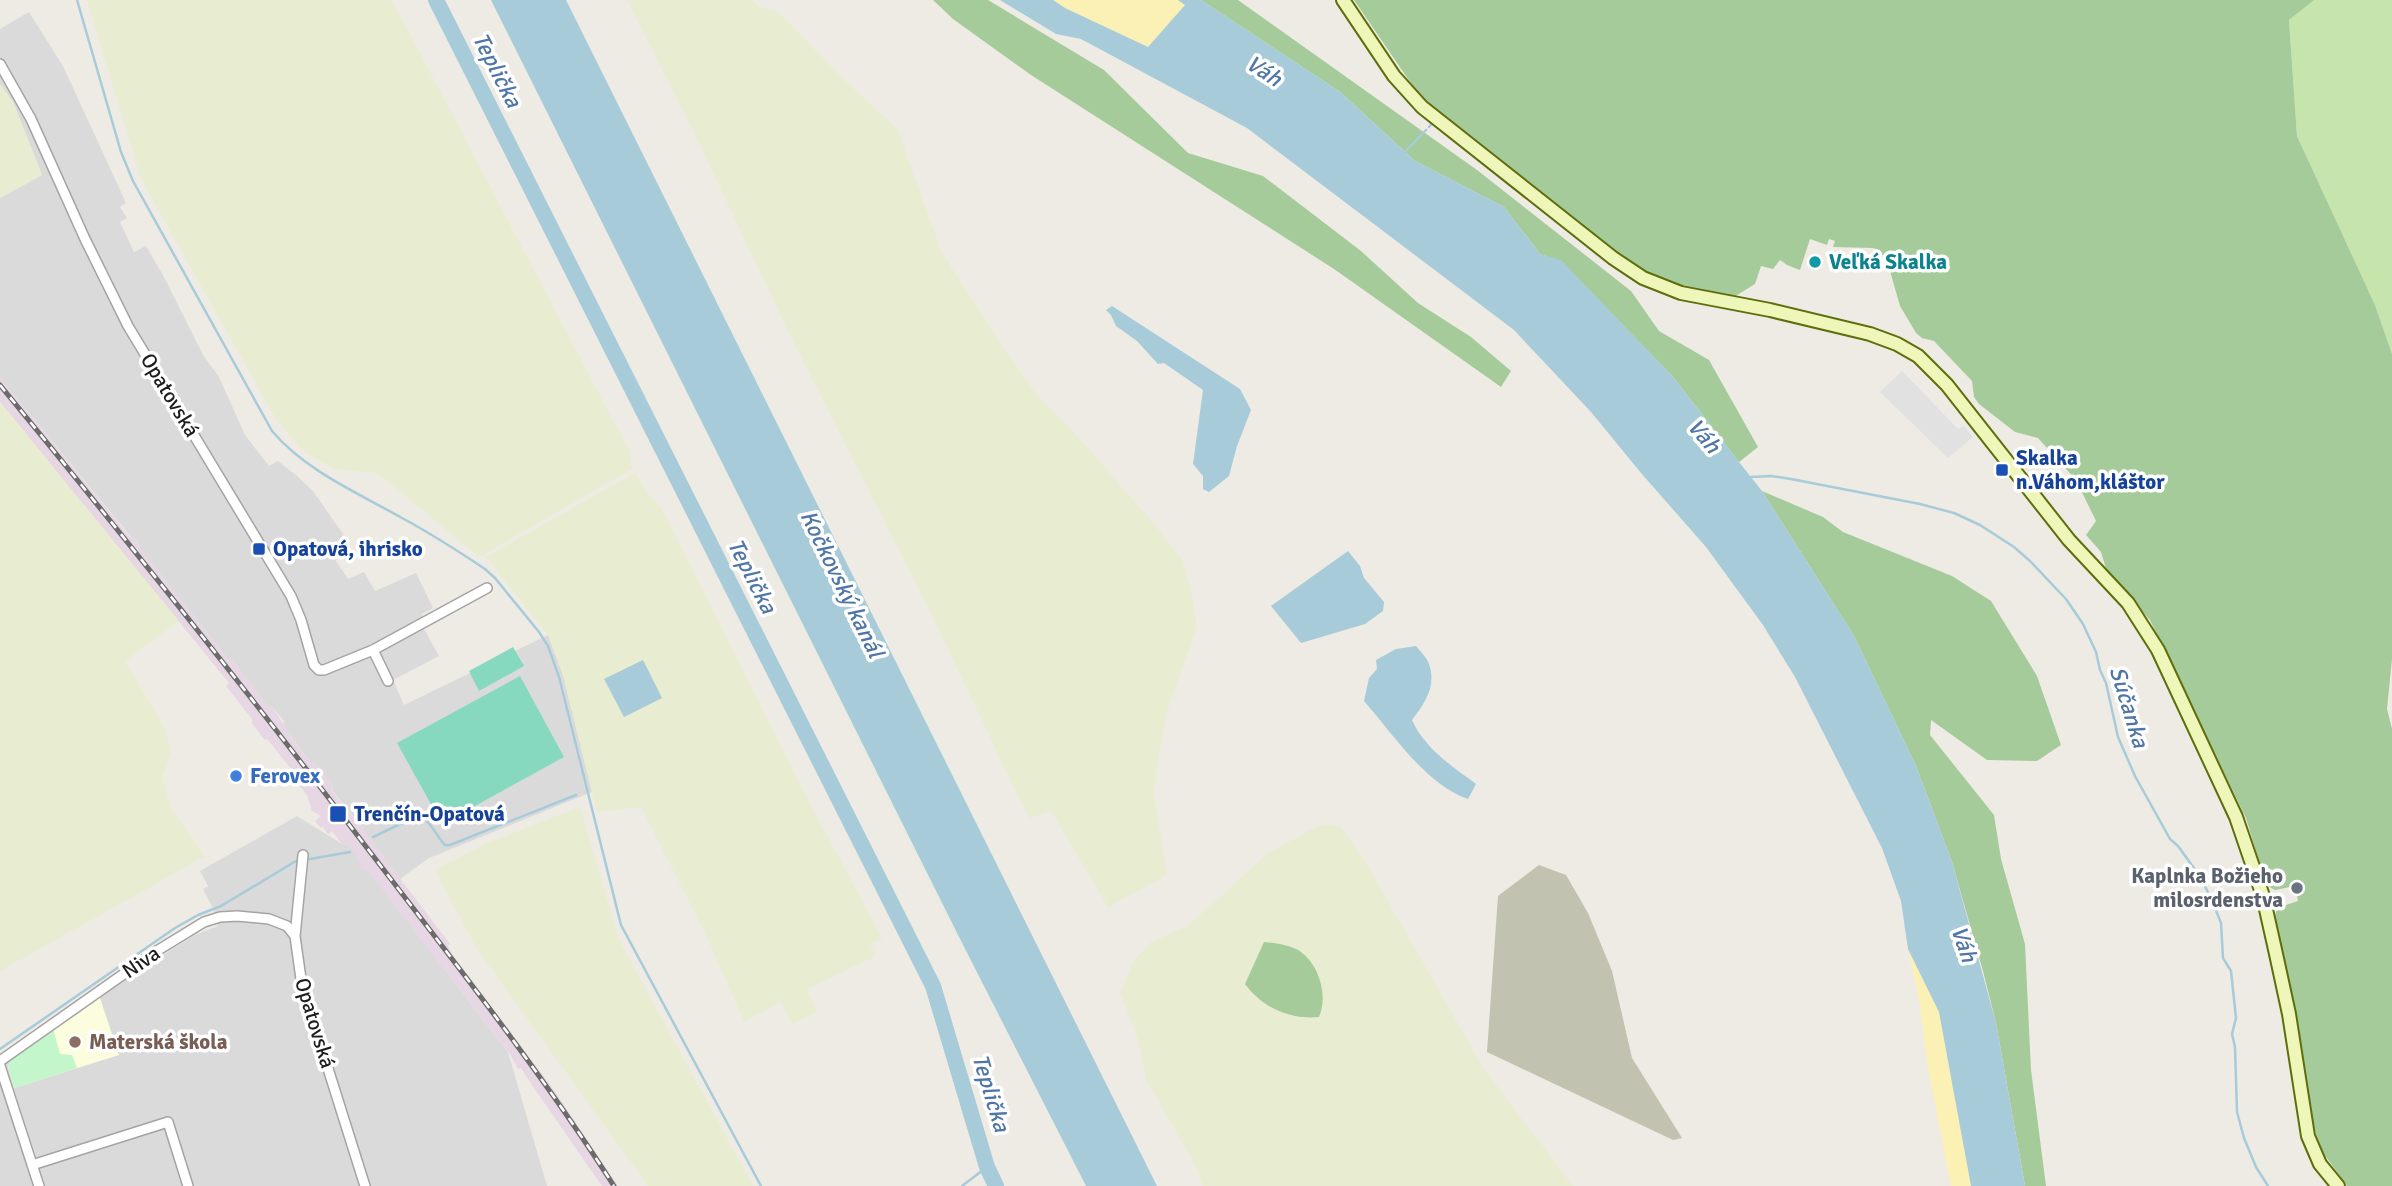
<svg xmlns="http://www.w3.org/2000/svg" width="2392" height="1186" viewBox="0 0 2392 1186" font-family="Signika,sans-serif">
  <rect width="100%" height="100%" fill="#eeebe4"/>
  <path fill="#dbdada" d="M29 12 63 66 126 203 120 207 127 218 120 222 134 252 146 246 164 277 203 355 219 377 245 435 269 466 278 461 297 476 313 491 343 534 336 561 348 579 364 572 375 591 416 573 433 608 422 614 424 629 439 656 393 680 404 705 548 635 563 675 592 792 429 858 400 879 364 831V826L357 817 353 816 332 790 333 786 311 763 283 726 284 721 273 708 268 707 232 660 228 659 141 550 136 540 131 537 0 378V198L42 175 13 102 0 84V29Z
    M297 816 342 844 349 845 360 860 363 869 368 870 508 1052 547 1186H0V1068L99 995 195 935 218 926 213 908 203 889 208 886 200 871Z"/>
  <path fill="#e7d6e3" d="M0 378 130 537 136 540 141 550 228 659 232 660 268 707 273 708 296 744 311 763 314 761 333 786 332 791 352 816 357 817 364 826V831L450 944 448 946 452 955 551 1086 618 1186H602L532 1085 521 1068 518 1069 510 1054 368 871 363 870 359 865 360 860 349 845 342 844 332 831 328 834 323 827 321 828 315 821 321 816 312 811 307 795 293 777 295 774 268 740 264 739 252 723V719L226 686 229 683 0 402Z"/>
  <path fill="#fbfdde" d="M99 995 119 1055 14 1088 8 1067 10 1061Z"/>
  <path fill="#c1c2b0" d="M1539 865 1566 875 1588 913 1612 971 1632 1058 1682 1138 1673 1140 1487 1052 1498 896Z"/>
  <path fill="#e8ecd0" d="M87 0H392L629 451 632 469 479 557 378 473 334 469 303 451 276 419 141 179Z
    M627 0H752L759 7 777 11 844 80 898 130 941 251 1006 352 1034 391 1070 428 1154 524 1182 560 1190 586 1197 627 1167 711 1157 765 1154 796 1167 875 1108 907 1051 811 1029 818 929 610 786 327 701 147Z
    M0 84 13 102 42 175 0 198Z
    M0 402 179 621 125 661 164 727 171 752 162 777 171 809 205 856 0 971Z
    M635 473 652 499 659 504 816 815 882 938 870 944 876 956 807 989 817 1012 792 1024 781 1002 744 1021 706 935 641 807 597 812 563 675 548 635 486 557Z
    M580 807 618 938 753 1186H648L477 949 435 870 488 843Z
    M1320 825 1340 826 1366 863 1484 1069 1573 1186H1203L1198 1170 1146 1079 1138 1039 1120 992 1134 961 1151 942 1188 926 1268 853Z"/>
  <path fill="#c5e5ac" d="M2314 0H2392V354L2375 305 2297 136 2289 20Z"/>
  <path fill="#a6cb9b" d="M933 0H988L1104 70 1188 153 1263 176 1361 251 1418 303 1471 337 1511 371 1501 387 1334 269 1031 75 953 19Z
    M1201 0H1238L1477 170 1631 291 1659 331 1709 360 1758 447 1739 462 1673 377 1561 261 1540 254 1504 207 1415 161 1340 92Z
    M1354 0H2314L2289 20 2297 136 2375 305 2392 354V659L2387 709 2392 729V1186H2347L2324 1154 2312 1123 2288 977 2274 921 2277 908 2298 901 2295 886 2275 890 2266 885 2246 818 2150 620 2107 572 2101 552 2086 535 2096 521 2076 480 2038 438 2015 432 1979 404 1974 397 1972 381 1934 341 1922 338 1916 333 1900 306 1888 264 1882 254 1874 248 1833 247 1835 241 1829 239 1827 245 1810 239 1800 270 1787 265 1780 260 1773 269 1761 266 1755 284 1734 297 1692 291 1645 276 1421 98Z
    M1762 491 1823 517 1843 532 1952 576 1991 601 2037 676 2061 745 2037 761 1987 760 1931 720 1930 735 1994 815 2001 859 2025 944 2031 1070 2046 1186H2025L1996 1023 1983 971 1952 862 1916 766 1854 636Z
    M1264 942C1275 943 1291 945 1301 952 1320 966 1328 997 1319 1017 1290 1020 1263 1008 1245 984Z"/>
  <path fill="#fbf1b5" d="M1053 0H1178L1185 5 1148 47 1065 8Z
    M1908 949 1939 1012 1971 1186H1951L1928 1068 1919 999Z"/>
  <path fill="#c3f6ca" d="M53 1029 60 1054 72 1055 77 1068 14 1088 8 1067 10 1061Z"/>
  <path fill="#86d9be" d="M513 647 524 666 479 691 469 671Z
    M520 676 564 757 442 824 397 743Z"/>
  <path fill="#e1e1e1" d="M1902 371 1958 429 1964 426 1973 437 1948 458 1880 392Z"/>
  <path fill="#a7cbd9" d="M491 0H566L1157 1186H1086L959 937Z
    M1000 0H1053L1065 8 1148 47 1185 5 1178 0H1201L1340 92 1415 161 1504 207 1540 254 1561 260 1673 377 1739 462 1762 491 1854 636 1916 766 1952 862 1996 1023 2025 1186H1971L1939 1012 1908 949 1901 901 1882 848 1795 677 1763 625 1706 547 1641 473 1591 412 1514 330 1247 128 1081 39 1056 34Z
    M1112 306 1240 389 1251 410 1237 446 1229 476 1209 492 1203 489V476L1193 464 1203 390 1164 363 1158 364 1137 341 1116 326 1111 315 1106 310Z
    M1348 551 1360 566 1364 578 1384 602 1383 611 1365 624 1301 643 1271 606Z
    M1416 646C1420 651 1427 658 1429 664 1437 687 1424 704 1412 720 1425 749 1452 766 1476 784L1468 799C1426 785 1393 734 1364 701L1369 678 1377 669 1376 660 1396 649Z
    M643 660 662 698 624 717 604 679Z"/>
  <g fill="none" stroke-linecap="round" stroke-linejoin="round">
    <path stroke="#a7cbd9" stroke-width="2.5" d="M77 0 121 152 133 181 272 431C306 471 356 492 402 518 430 533 458 551 485 569L495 578 539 632 548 646 559 677 621 925 761 1186
      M1429 127 1432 123
      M1404 153 1426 130
      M1751 477 1771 476 1791 479 1920 504 1954 513 1980 525 2014 547 2030 561 2066 599 2083 624 2096 652 2100 670 2106 683 2118 737 2135 776 2170 839 2178 846 2199 875 2211 898 2221 923 2223 958 2231 971 2236 1018 2232 1034 2235 1047 2237 1112 2244 1138 2256 1167 2268 1186
      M373 837 415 817 421 816C432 823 436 836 445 845H450L576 795
      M310 859 350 852
      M0 1049 175 928 198 915 221 906 296 861
      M962 1186 987 1167"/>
    <path stroke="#a7cbd9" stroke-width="16" d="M436 0 933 986 987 1167 996 1186"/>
    <defs>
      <path id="minor" d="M0 64 31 119 85 239 128 326 291 596 301 620 314 665 319 670H324L373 650 487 588
        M373 650 388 681
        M303 855 295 936 302 986 365 1186
        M0 1061 155 952 204 922 220 917 237 916 269 919 287 926 295 936
        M0 1066 39 1186
        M32 1165 168 1122 188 1186"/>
      <path id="secondary" d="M1343 0 1394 76 1422 107 1613 258 1643 278 1681 293 1770 310 1870 334 1897 344 1918 356 1947 385 2069 540 2128 603 2158 650 2236 817 2263 896 2276 954 2289 1014 2308 1136 2320 1164 2338 1186"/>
    </defs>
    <use href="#minor" stroke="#a4a4a4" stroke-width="12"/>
    <use href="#secondary" stroke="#5d6e0b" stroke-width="16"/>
    <use href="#minor" stroke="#fff" stroke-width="9"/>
    <use href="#secondary" stroke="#eff6ba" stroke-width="12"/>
    <defs>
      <path id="rail" d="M0 385C132 546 261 709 387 874 465 976 545 1078 614 1186"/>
    </defs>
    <use href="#rail" stroke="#6b6b6b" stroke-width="5"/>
    <use href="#rail" stroke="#fff" stroke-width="2.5" stroke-dasharray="8" stroke-linecap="butt"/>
  </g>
  <circle fill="#0f9aa8" stroke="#fff" stroke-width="2.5" cx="1815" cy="262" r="7"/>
  <g fill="#1a4fb4" stroke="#fff" stroke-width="2.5">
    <rect x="1995" y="463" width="14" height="14" rx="3.5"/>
    <rect x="252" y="542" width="14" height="14" rx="3.5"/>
    <rect x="329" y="805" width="18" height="18" rx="3.5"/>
  </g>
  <circle fill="#3f7fe0" stroke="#fff" stroke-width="2.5" cx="236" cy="776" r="7"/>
  <circle fill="#6b7280" stroke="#fff" stroke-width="2.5" cx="2297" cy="888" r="7"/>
  <circle fill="#8d6e63" stroke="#fff" stroke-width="2.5" cx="75" cy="1042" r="7"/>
  <g text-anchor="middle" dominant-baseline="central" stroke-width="7" stroke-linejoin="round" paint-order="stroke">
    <g font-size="21" font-weight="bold" fill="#0d838f" stroke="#fff" text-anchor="start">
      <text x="1829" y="262">Veľká Skalka</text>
    </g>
    <g font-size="21" fill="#1d1d1d" stroke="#fff">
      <text transform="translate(170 395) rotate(59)">Opatovská</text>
      <text transform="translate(141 962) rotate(-34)">Niva</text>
      <text transform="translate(315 1023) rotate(73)">Opatovská</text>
    </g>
    <g font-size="21" font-weight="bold" fill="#164399" stroke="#fff" text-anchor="start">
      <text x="2016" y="458">Skalka<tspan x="2016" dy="24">n.Váhom,kláštor</tspan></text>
      <text x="273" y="549">Opatová, ihrisko</text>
      <text x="354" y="814">Trenčín-Opatová</text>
    </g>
    <g font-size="21" font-weight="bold" fill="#366cbe" stroke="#fff" text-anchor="start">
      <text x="250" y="776">Ferovex</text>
    </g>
    <g font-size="21" font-weight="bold" fill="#5b616d" stroke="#fff" text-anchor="end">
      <text x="2283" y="876">Kaplnka Božieho<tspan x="2283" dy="24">milosrdenstva</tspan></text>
    </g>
    <g font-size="21" font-weight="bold" fill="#785e54" stroke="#fff" text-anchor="start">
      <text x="89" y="1042">Materská škola</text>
    </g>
    <g font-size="23" font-style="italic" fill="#5076a7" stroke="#fff">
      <text transform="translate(497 70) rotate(63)">Teplička</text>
      <text transform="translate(1264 71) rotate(33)">Váh</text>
      <text transform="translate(1704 436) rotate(50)">Váh</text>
      <text transform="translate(752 576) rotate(63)">Teplička</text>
      <text transform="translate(842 584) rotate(64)">Kočkovský kanál</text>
      <text transform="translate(2129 707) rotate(73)">Súčanka</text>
      <text transform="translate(1964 944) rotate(71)">Váh</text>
      <text transform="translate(991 1093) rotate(73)">Teplička</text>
    </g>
  </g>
</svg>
